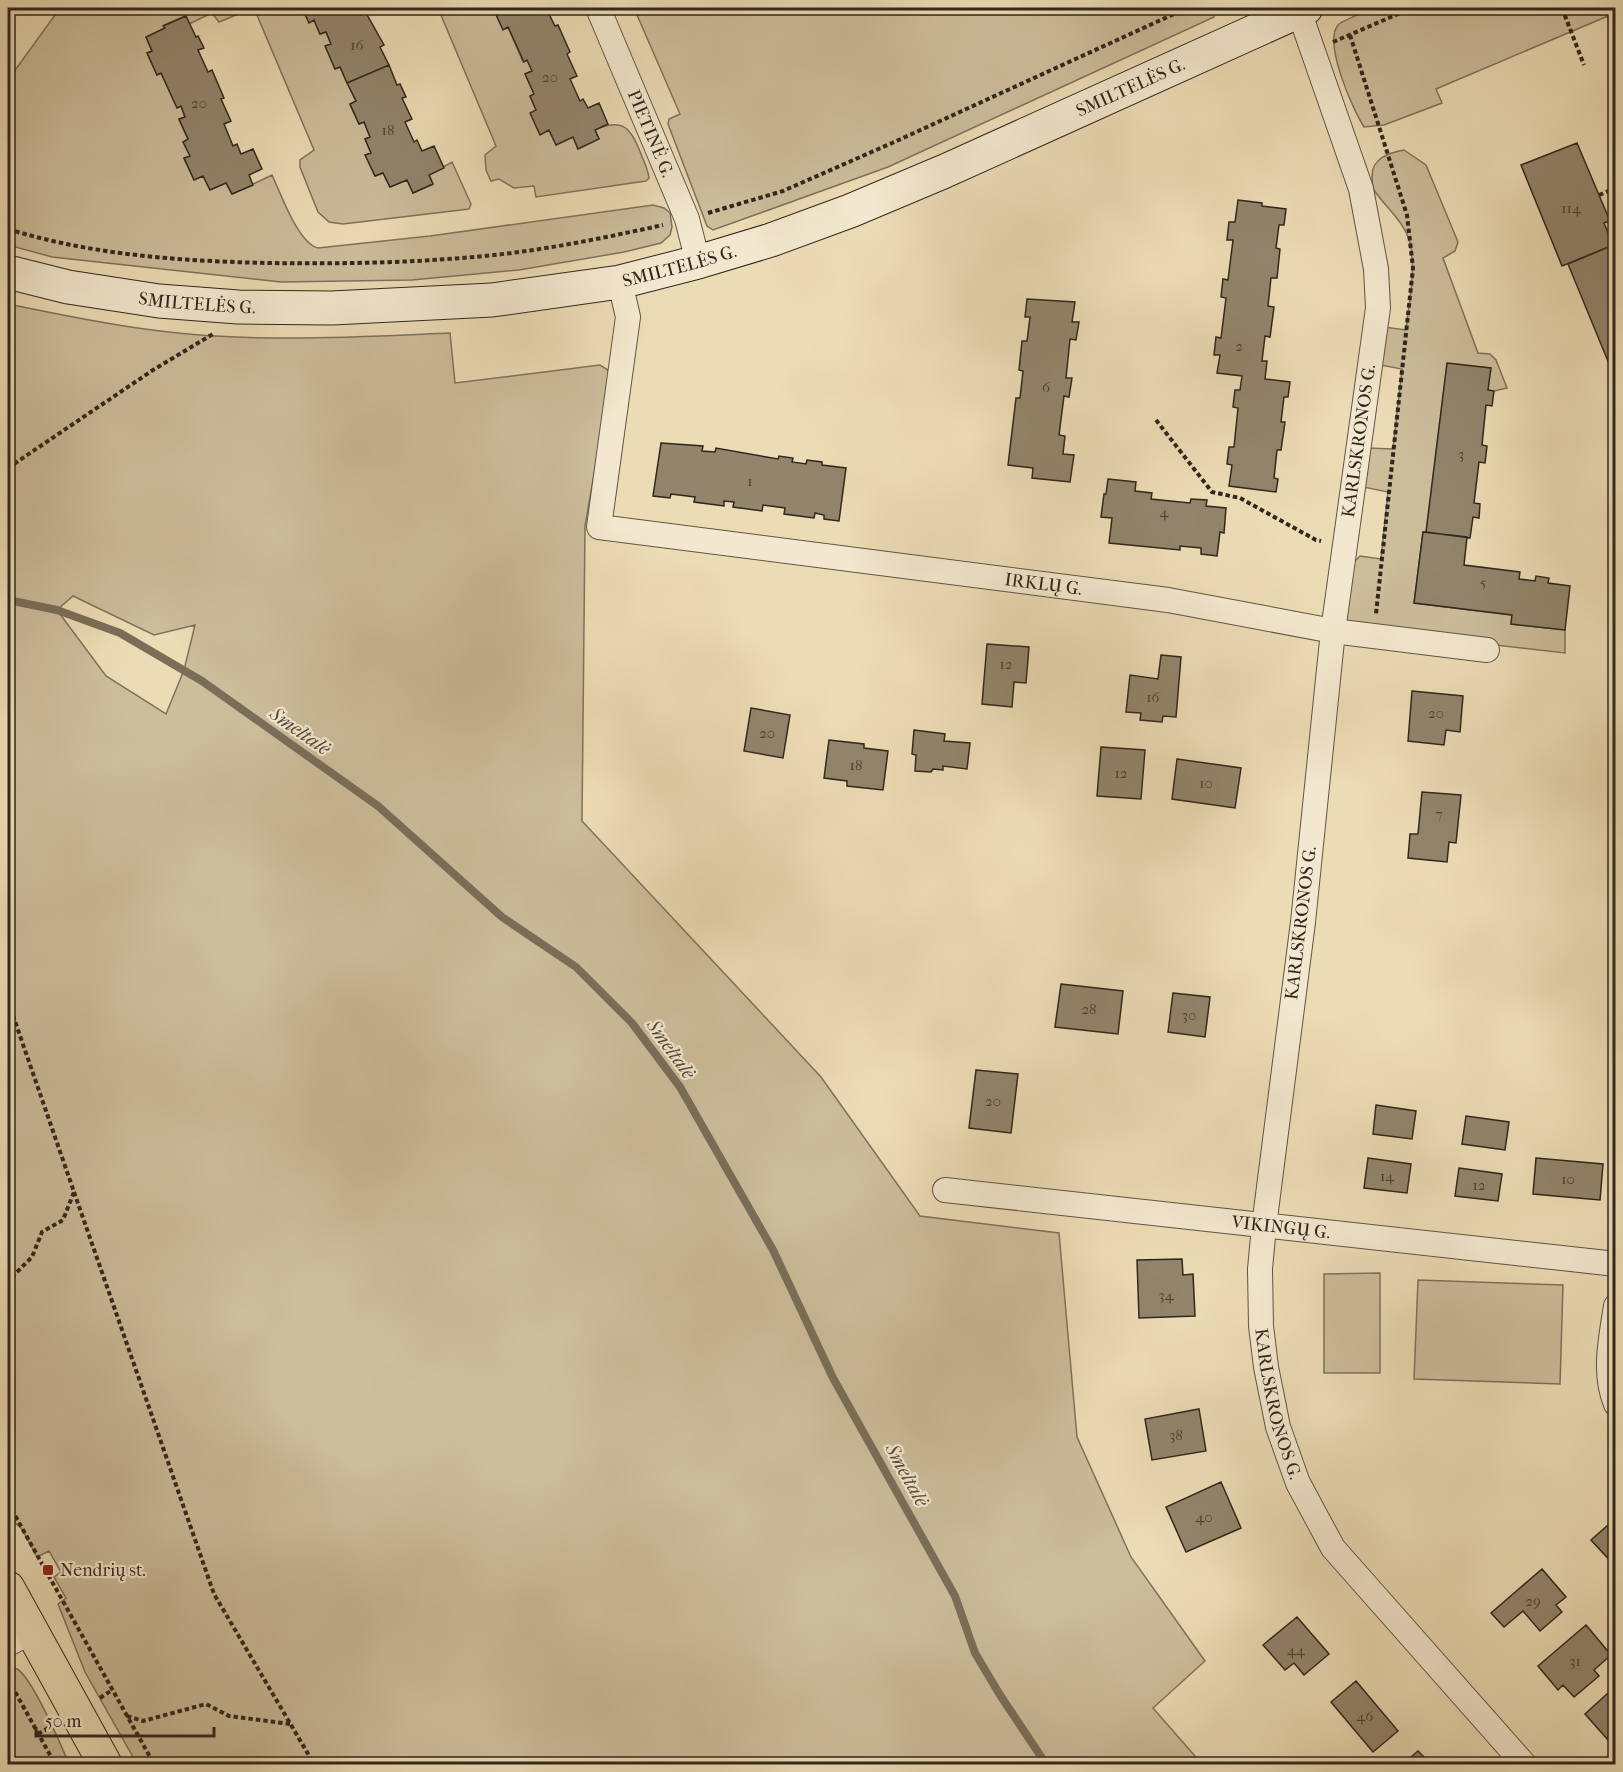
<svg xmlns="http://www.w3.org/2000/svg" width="1623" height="1772" viewBox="0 0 1623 1772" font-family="'IM FELL French Canon',serif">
  <rect width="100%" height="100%" fill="#ecdcb5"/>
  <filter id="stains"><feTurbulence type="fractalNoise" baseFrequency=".00333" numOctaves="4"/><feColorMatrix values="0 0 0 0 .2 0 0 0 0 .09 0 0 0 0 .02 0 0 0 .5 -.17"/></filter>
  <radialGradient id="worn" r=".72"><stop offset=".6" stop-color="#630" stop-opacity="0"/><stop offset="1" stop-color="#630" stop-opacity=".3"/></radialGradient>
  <path fill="#ccbd9b" stroke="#7e725c" stroke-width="1.5" fill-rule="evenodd" d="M60 8H253L219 22 212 13 189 24 185 16 164 25 165 28 146 37 152 51 147 53 157 75 161 73 177 107 181 106 185 117 179 120 188 139 190 156 184 159 194 179 203 176 226 183 232 194 272 175C281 194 298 243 318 248L430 236 653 205 664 208 670 213 672 227 670 235 661 243 624 252 519 270 412 280 281 282 52 257 8 245V80Z
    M254 8H302L309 22 314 20 320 34 326 32 331 44 335 69 340 67 356 101 350 104 359 124 364 122 370 137 365 139 371 153 366 155 375 176 383 173 390 187 407 180 413 193 433 184 429 175 452 162 471 204 469 209 343 224 329 222 318 212 300 167V160L314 150Z
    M438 8H493L503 29 508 27 523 62 527 60 532 71 525 74 534 94 530 96 536 110 541 134 549 130 556 145 573 137 578 149 599 139 595 130C624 117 631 129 641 154 644 162 648 169 649 178L646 181 536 197 534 186 514 188 499 179 491 181 486 170 485 155 496 146Z
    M634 8H1214V17L888 167 713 230 707 226 668 124 669 119 680 114Z
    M1376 8H1615V32L1608 16 1436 89 1442 103 1384 125 1364 127C1353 110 1323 43 1338 25 1344 19 1368 11 1376 8Z
    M1404 150 1426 165 1458 242 1455 251 1443 258 1478 353 1490 354 1496 360 1507 388 1494 391 1488 390 1426 532H1423L1414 603 1512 615 1511 624 1565 630V653L1356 629 1347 622 1345 611 1353 563 1360 556 1381 559 1388 492 1363 487 1368 448 1393 449 1402 369 1380 365 1384 327 1406 330C1409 302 1416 271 1410 243 1405 222 1385 207 1374 190 1372 186 1372 181 1372 176 1372 158 1389 153 1404 150Z
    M8 304C58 314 108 325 160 331 256 343 354 337 450 333L455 383 600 365 608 370 611 378 585 526 582 821 821 1077 920 1216 1059 1233 1077 1437 1131 1557 1205 1661 1153 1708 1202 1764H137L85 1672 58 1604 66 1598 54 1577 61 1572 49 1551 37 1557 22 1529 8 1517ZM73 596 154 635 195 625 184 670 166 714 106 676 57 610Z
    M1380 1273V1373H1324V1274Z
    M1418 1280 1563 1285 1560 1384 1414 1379Z
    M8 1667C11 1668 14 1668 17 1669 32 1677 62 1747 69 1764H8Z"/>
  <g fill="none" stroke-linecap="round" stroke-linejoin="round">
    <path stroke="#7a6e59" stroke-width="8" d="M8 600 57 610 120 633 202 681 378 806 502 917 576 967 632 1023 680 1087 773 1250 833 1378 955 1596 975 1653 1000 1695 1046 1764"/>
  </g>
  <path fill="#92856c" stroke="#30261d" stroke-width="1.5" d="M302 8H358L361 15 366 13 384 45 380 47 389 65 347 83 340 67 335 69 325 46 331 44 326 32 320 34 314 20 309 23Z
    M493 8H546L555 26 558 25 570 52 567 54 577 76 570 79 580 101 583 99 588 108 599 103 608 124 595 130 599 139 578 149 573 137 556 145 549 130 540 135 530 113 536 110 530 96 534 94 525 74 532 71 527 60 524 62 508 27 503 30Z
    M186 16 196 37 198 36 204 48 198 50 208 72 212 70 224 98 221 99 231 121 224 124 233 146 237 144 241 154 253 149 262 169 249 175 253 185 232 194 226 183 210 190 203 176 194 180 184 158 190 156 183 142 188 139 179 119 185 117 181 106 177 108 161 73 157 75 147 53 152 51 146 37 165 28 163 26Z
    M389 65 397 85 400 84 406 97 402 98 412 119 405 122 414 142 417 140 422 151 434 146 444 168 429 175 433 184 413 193 407 180 390 187 383 173 375 176 365 155 371 153 365 139 370 137 364 122 359 124 350 104 356 101 347 83Z
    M1577 143 1610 221 1604 223 1613 245 1562 266 1521 165Z
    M1238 200 1262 203V206L1286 209 1284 225H1279L1276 248 1280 249 1277 278H1271L1268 306 1274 307 1270 337 1265 336 1262 361H1267L1265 379 1290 382 1288 397H1284L1281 422H1285L1281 450H1277L1274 478 1278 479 1276 492 1229 486 1232 465 1227 464 1229 447H1234L1238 408 1233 407 1235 390H1240L1242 376 1217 373 1220 355H1214L1216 337 1221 338 1226 298 1221 297 1223 279 1228 280 1233 240H1227L1229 222H1235Z
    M1616 244V369L1612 371 1568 264Z
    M1027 299 1075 302 1072 322H1079L1076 340 1070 339 1066 378H1072L1069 397 1064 396 1059 435 1065 436 1063 454 1074 455 1070 482 1032 478 1033 468 1008 465 1016 398H1020L1023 371 1019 370 1022 341H1027L1030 317H1025Z
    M1447 363 1491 368 1488 390 1494 391 1492 406 1486 405 1482 445 1487 446 1485 463 1479 462 1474 503 1480 504 1479 518 1473 517 1470 538 1426 532Z
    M661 443 703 446 702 451 715 452 716 448 778 459 779 456 793 458 792 462 806 464 807 460 822 462V465L846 468 839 521 824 519V515L815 513 814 518 784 514 785 508 763 505 762 511 733 507 734 502 724 501V506L694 502 695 497 671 494 670 498 653 496Z
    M1108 479 1136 482 1135 491 1152 493 1151 499 1190 503 1191 499 1207 500 1206 506 1226 508 1224 533 1220 532 1217 556 1201 554V548L1180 546V550L1109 543 1112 518 1101 517 1104 494H1106Z
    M1423 532 1467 537 1464 565 1520 572 1519 579 1535 581 1536 576 1549 578 1548 583 1570 586 1565 630 1511 624 1512 615 1414 603Z
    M987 644 1029 647 1026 683 1014 682 1012 707 982 704Z
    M1161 655 1181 657 1176 717 1163 716 1162 722 1140 720 1141 713 1126 712 1130 675 1158 679Z
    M1412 691 1463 696 1460 732 1446 730 1444 745 1408 741Z
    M751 708 790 715 783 758 744 751Z
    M914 730 945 734 944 741 970 743 967 769 943 766V770L933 769 931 772 915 771 916 755 912 754Z
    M829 740 864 744V748L888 751 883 790 847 786V781L824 778Z
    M1101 747 1145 750 1141 799 1097 796Z
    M1177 759 1241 768 1235 808 1172 799Z
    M1422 792 1461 795 1456 843 1449 842 1447 862 1408 858 1410 834H1418Z
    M1061 984 1123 991 1118 1034 1055 1027Z
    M1173 993 1210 997 1205 1037 1168 1032Z
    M976 1070 1018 1074 1011 1133 969 1128Z
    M1376 1105 1416 1111 1412 1139 1373 1134Z
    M1466 1116 1509 1122 1505 1150 1462 1144Z
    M1368 1158 1411 1164 1407 1193 1364 1188Z
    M1536 1158 1603 1164 1600 1200 1533 1194Z
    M1459 1168 1502 1174 1498 1201 1455 1196Z
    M1182 1259 1183 1275 1193 1274 1195 1316 1139 1318 1137 1260Z
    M1199 1409 1206 1451 1152 1460 1145 1419Z
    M1221 1482 1241 1528 1186 1552 1166 1507Z
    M1616 1518V1567L1591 1540Z
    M1542 1569 1566 1597 1556 1605 1562 1612 1540 1631 1523 1611 1504 1627 1491 1613Z
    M1297 1617 1329 1654 1304 1675 1294 1663 1285 1670 1263 1645Z
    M1586 1625 1611 1655 1594 1670 1599 1676 1574 1697 1563 1685 1558 1690 1538 1666Z
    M1356 1681 1398 1731 1373 1752 1331 1702Z
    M1608 1693 1616 1702V1749L1585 1714Z
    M1418 1751 1429 1762 1431 1760 1435 1764H1403Z"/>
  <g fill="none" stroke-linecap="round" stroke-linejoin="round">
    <defs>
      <g id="street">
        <path id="s1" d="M598 8 687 219 698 262"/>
        <path id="s2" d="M1299 11 1361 189 1376 269 1378 308 1333 631 1303 922 1264 1226 1260 1269 1261 1326 1266 1367 1278 1427 1298 1483 1333 1548 1524 1764"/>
        <path id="s3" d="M620 282 628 317 599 527 1168 600 1333 631 1487 650"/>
        <path id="s4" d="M945 1190 1616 1264"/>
        <path d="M1616 1306C1611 1338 1603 1374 1616 1404"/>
        <path d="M8 1644 31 1632"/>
      </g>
      <g id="secondary">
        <path id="s5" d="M8 272 68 287 159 301 238 307 332 308 492 300 620 282 698 262 771 240 850 211 945 171 1306 8"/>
      </g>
      <path id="primary" d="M8 1588 105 1764"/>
    </defs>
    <use href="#street" stroke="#5f5443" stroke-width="26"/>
    <use href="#secondary" stroke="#30261d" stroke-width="35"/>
    <use href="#primary" stroke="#30261d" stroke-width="35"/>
    <path stroke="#30261d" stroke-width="4" stroke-dasharray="4.5 3" stroke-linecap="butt" d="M1562 8 1584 65
      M1350 35 1407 215 1413 268 1376 614
      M1333 42 1412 8
      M1599 195 1616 188
      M708 213 783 191 892 143 1187 8
      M8 229C91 255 181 261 267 263 343 264 419 263 494 255 551 249 608 237 663 225
      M1156 420 1212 492 1240 498 1316 540 1321 541
      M8 468 153 370 213 334
      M8 1001 74 1192 63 1220 42 1232 32 1257 8 1281
      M74 1192 214 1594 314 1764
      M8 1503 154 1764
      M8 1679 55 1764
      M100 1698 112 1690
      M127 1716 143 1721 206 1704 229 1716 290 1724
      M38 1734 52 1726"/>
    <use href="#street" stroke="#f3e8cf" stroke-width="24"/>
    <use href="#secondary" stroke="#f3e8cf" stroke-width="33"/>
    <use href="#primary" stroke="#ecdcb5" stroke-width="33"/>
  </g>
  <rect fill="#8f2418" stroke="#f3e8cf" stroke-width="2" x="42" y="1564" width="12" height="12" rx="3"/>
  <g text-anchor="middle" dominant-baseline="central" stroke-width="4.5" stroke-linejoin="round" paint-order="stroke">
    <g font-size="15" fill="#483e31">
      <text x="357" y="45">16</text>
      <text x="550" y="77">20</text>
      <text x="199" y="103">20</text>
      <text x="388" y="130">18</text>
      <text x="1571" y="208">114</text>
      <text x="1239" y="346">2</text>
      <text x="1046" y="387">6</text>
      <text x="1461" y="454">3</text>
      <text x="750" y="481">1</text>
      <text x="1164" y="512">4</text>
      <text x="1483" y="582">5</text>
      <text x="1006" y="664">12</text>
      <text x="1153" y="697">16</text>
      <text x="1436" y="713">20</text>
      <text x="767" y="733">20</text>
      <text x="856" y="765">18</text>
      <text x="1121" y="773">12</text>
      <text x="1206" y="783">10</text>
      <text x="1439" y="814">7</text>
      <text x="1089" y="1009">28</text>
      <text x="1189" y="1015">30</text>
      <text x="993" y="1101">20</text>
      <text x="1387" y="1176">14</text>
      <text x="1568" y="1179">10</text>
      <text x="1479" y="1185">12</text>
      <text x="1166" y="1295">34</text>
      <text x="1176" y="1435">38</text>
      <text x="1204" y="1517">40</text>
      <text x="1533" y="1601">29</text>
      <text x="1296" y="1650">44</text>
      <text x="1575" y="1661">31</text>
      <text x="1365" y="1716">46</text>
    </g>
    <g font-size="18" fill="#30261d" stroke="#f3e8cf">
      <text stroke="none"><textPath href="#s5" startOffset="1164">SMILTELĖS G.</textPath></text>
      <text stroke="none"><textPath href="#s1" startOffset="136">PIETINĖ G.</textPath></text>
      <text stroke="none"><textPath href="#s5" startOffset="678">SMILTELĖS G.</textPath></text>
      <text stroke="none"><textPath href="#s5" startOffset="192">SMILTELĖS G.</textPath></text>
      <text transform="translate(1359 441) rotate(-82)">KARLSKRONOS G.</text>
      <text stroke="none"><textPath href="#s3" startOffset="696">IRKLŲ G.</textPath></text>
      <text transform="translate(1301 923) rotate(-83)">KARLSKRONOS G.</text>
      <text stroke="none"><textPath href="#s4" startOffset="338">VIKINGŲ G.</textPath></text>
      <text stroke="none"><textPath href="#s2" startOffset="1414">KARLSKRONOS G.</textPath></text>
    </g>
    <g font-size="18" fill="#30261d" stroke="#f3e8cf" text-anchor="start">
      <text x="60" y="1570">Nendrių st.</text>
    </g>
    <g font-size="20" font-style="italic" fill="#554a3b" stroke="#f3e8cf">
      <text transform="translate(300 731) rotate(35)">Smeltalė</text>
      <text transform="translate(671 1049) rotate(54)">Smeltalė</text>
      <text transform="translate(907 1475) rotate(61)">Smeltalė</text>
    </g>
  </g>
  <rect width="1623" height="1772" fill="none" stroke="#ecdcb5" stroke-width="30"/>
  <rect x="9" y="9" width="1605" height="1754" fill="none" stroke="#30261d" stroke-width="3"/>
  <rect x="15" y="15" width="1593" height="1742" fill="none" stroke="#30261d" stroke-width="1.5"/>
  <path d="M36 1727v9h178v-9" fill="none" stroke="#30261d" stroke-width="3"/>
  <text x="45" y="1727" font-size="18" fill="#30261d" stroke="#f3e8cf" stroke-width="4.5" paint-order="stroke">50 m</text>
  <rect width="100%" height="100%" filter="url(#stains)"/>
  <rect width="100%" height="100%" fill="url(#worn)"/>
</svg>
